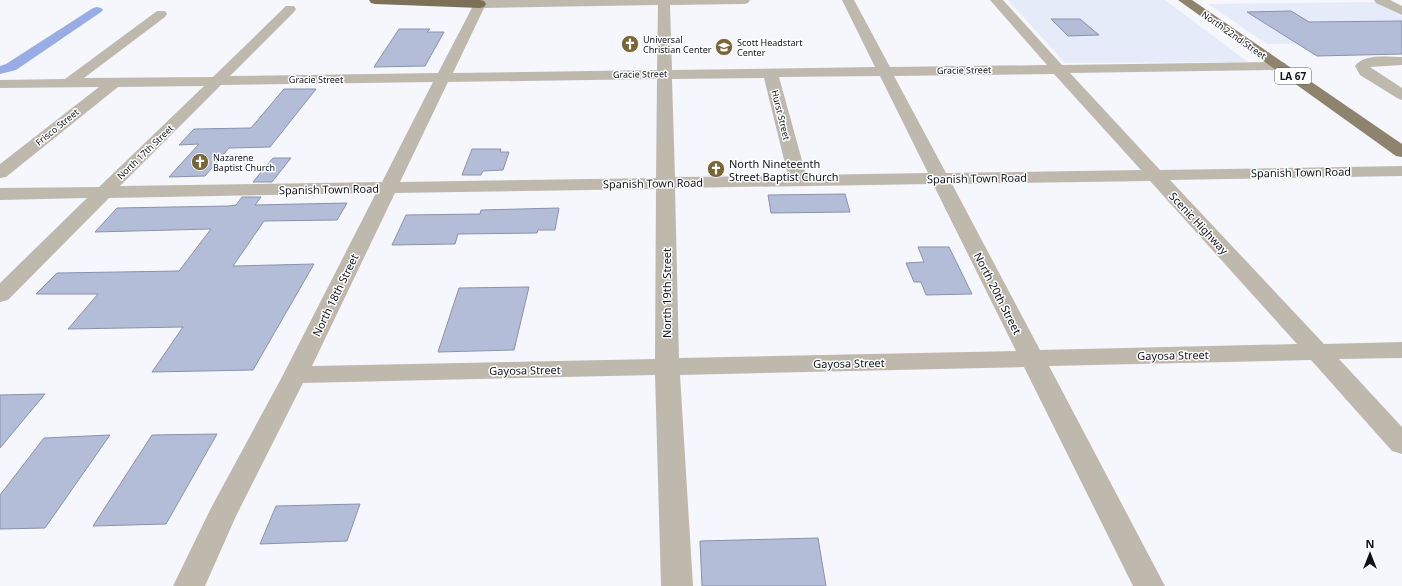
<svg xmlns="http://www.w3.org/2000/svg" width="1402" height="586" viewBox="0 0 1402 586" font-family="'Noto Sans',sans-serif">
  <rect width="100%" height="100%" fill="#f5f7fd"/>
  <path fill="#e5ebf9" d="M1008 0H1165L1248 62 1065 63Z
    M1376 2 1402 16V42L1267 44 1208 4Z"/>
  <g fill="none" stroke-linecap="round" stroke-linejoin="round">
    <path fill="#98ace5" fill-rule="evenodd" d="M97 7 101 8 103 10 101 12 16 70 0 74V66L6 64 93 8Z"/>
  </g>
  <path fill="#b3bdd8" stroke="#8992ad" d="M1291 11 1309 22 1402 21V54L1317 56 1247 12Z
    M1051 19H1080L1099 35 1068 36Z
    M399 29H430L427 32H444L425 66 374 67Z
    M284 89H316L270 147 229 148 205 176 169 177 199 144 179 145 194 129 251 128Z
    M472 149H501L500 152H509L503 170 483 171 481 175H462Z
    M273 158H291L272 182H253Z
    M845 194 850 212 771 213 768 195Z
    M242 197H261L255 205 347 203 337 220 264 221 233 266 314 264 253 370 152 372 183 327 68 329 98 294H36L57 273 179 271 211 229 95 232 117 208 229 206 236 205Z
    M559 208 555 230H538L537 233 458 234 455 244 392 245 406 215 480 214 481 210Z
    M918 247H949L972 294 926 295 921 282H914L906 263 924 262Z
    M529 287 514 350 438 352 459 288Z
    M45 394 0 448V395Z
    M217 434 166 524 93 526 152 435Z
    M110 435 45 528 0 529V495L44 438Z
    M360 504 347 541 260 544 276 506Z
    M818 538 826 586H702L700 541Z"/>
  <g fill="none" stroke-linecap="round" stroke-linejoin="round">
    <path fill="#beb9ac" fill-rule="evenodd" d="M480 0H750L748 3 744 4 670 5 672 70 875 67 842 0H854L890 67 1047 65 990 0H1003L1062 65 1280 62 1285 63 1287 66 1285 69 1280 70 1070 73 1160 170 1402 166V176L1170 180 1324 344 1402 342V358L1339 359 1402 427V454L1392 451 1311 360 1049 366 1165 586H1133L1024 367 680 375 693 586H661L655 375 303 383 236 516 205 586H173L211 508 283 375 376 193 109 198 8 300 0 302V283L87 198 0 200V188L99 187 204 86 118 87 6 177 0 178V164L99 87 0 88V80L65 79 157 11H165L167 14 165 17 84 78 213 77 286 6H294L296 9 294 12 230 76 438 73 474 4 476 1ZM658 5 657 70 453 73 484 8ZM1054 74 1141 170 946 173 894 76ZM880 76 928 173 806 175 779 77ZM764 78 788 176 675 177 672 79ZM657 79 656 178 400 182 448 82ZM433 82 382 182 120 186 221 85ZM1150 181 1297 344 1040 350 952 184ZM933 184 1016 351 679 358 675 188ZM656 189 655 359 312 366 395 193Z
      M1374 0H1390L1402 6V15L1376 3Z
      M1402 57V65L1370 67 1402 88V100L1397 98 1360 75 1355 66C1364 53 1388 57 1402 57Z"/>
    <path fill="#8e846d" fill-rule="evenodd" d="M1178 0H1192L1402 144V157L1396 156Z"/>
    <path fill="#7c7157" fill-rule="evenodd" d="M369 0H480L484 1 486 4 484 7 480 8 375 4 371 3Z"/>
  </g>
  <defs>
    <symbol id="church-disc" viewBox="-11 -11 22 22"><circle r="9.5" fill="#7a6534" stroke="#fff"/><path d="M-1.2-6h2.4v3.5h3.3v2.4h-3.3V6h-2.4V-.1h-3.3v-2.4h3.3Z" fill="#fff"/></symbol>
    <symbol id="school-disc" viewBox="-11 -11 22 22"><circle r="9.5" fill="#7a6534" stroke="#fff"/><path d="M0-5L7-2L0 1L-7-2ZM-4 1L0 2.5L4 1V4Q0 6-4 4Z" fill="#fff"/></symbol>
  </defs>
  <g fill-rule="evenodd">
    <use href="#church-disc" x="620" y="34" width="20" height="20"/>
    <use href="#school-disc" x="714" y="37" width="20" height="20"/>
    <use href="#church-disc" x="190" y="152" width="20" height="20"/>
    <use href="#church-disc" x="706" y="159" width="20" height="20"/>
  </g>
  <g text-anchor="middle" dominant-baseline="central" stroke-width="3" stroke-linejoin="round" paint-order="stroke">
    <g font-size="9" fill="#0f131c" stroke="#fff">
      <text transform="translate(1234 35) rotate(35)">North 22nd Street</text>
      <text transform="translate(964 70) rotate(-1)">Gracie Street</text>
      <text transform="translate(640 74) rotate(-1)">Gracie Street</text>
      <text x="316" y="79">Gracie Street</text>
      <text transform="translate(781 115) rotate(76)">Hurst Street</text>
      <text transform="translate(57 127) rotate(-39)">Frisco Street</text>
      <text transform="translate(145 152) rotate(-44)">North 17th Street</text>
    </g>
    <g font-size="9" fill="#0f131c" stroke="#fff" text-anchor="start">
      <text x="643" y="39">Universal<tspan x="643" dy="10">Christian Center</tspan></text>
      <text x="737" y="42">Scott Headstart<tspan x="737" dy="10">Center</tspan></text>
      <text x="213" y="157">Nazarene<tspan x="213" dy="10">Baptist Church</tspan></text>
    </g>
    <rect fill="#fff" stroke="#575a60" stroke-width="1" x="1275" y="68" width="36" height="16" rx="3"/>
    <g font-size="10" font-weight="bold" fill="#0f131c">
      <text x="1293" y="76">LA 67</text>
    </g>
    <g font-size="11" fill="#0f131c" stroke="#fff" text-anchor="start">
      <text x="729" y="163">North Nineteenth<tspan x="729" dy="13">Street Baptist Church</tspan></text>
    </g>
    <g font-size="11" fill="#0f131c" stroke="#fff">
      <text transform="translate(1301 172) rotate(-1)">Spanish Town Road</text>
      <text transform="translate(977 178) rotate(-1)">Spanish Town Road</text>
      <text transform="translate(653 183) rotate(-1)">Spanish Town Road</text>
      <text transform="translate(329 189) rotate(-1)">Spanish Town Road</text>
      <text transform="translate(1199 223) rotate(47)">Scenic Highway</text>
      <text transform="translate(666 293) rotate(-90)">North 19th Street</text>
      <text transform="translate(998 293) rotate(63)">North 20th Street</text>
      <text transform="translate(335 295) rotate(-64)">North 18th Street</text>
      <text transform="translate(1173 355) rotate(-1)">Gayosa Street</text>
      <text transform="translate(849 363) rotate(-1)">Gayosa Street</text>
      <text transform="translate(525 370) rotate(-1)">Gayosa Street</text>
    </g>
  </g>
  <g transform="translate(1370 554)" stroke="#ffffff" stroke-width="3" paint-order="stroke">
  <path d="M0-3L7 15L0 10L-7 15Z" fill="#0f131c"/>
  <text y="-6" font-size="11" font-weight="bold" text-anchor="middle" fill="#0f131c">N</text>
  </g>
</svg>
